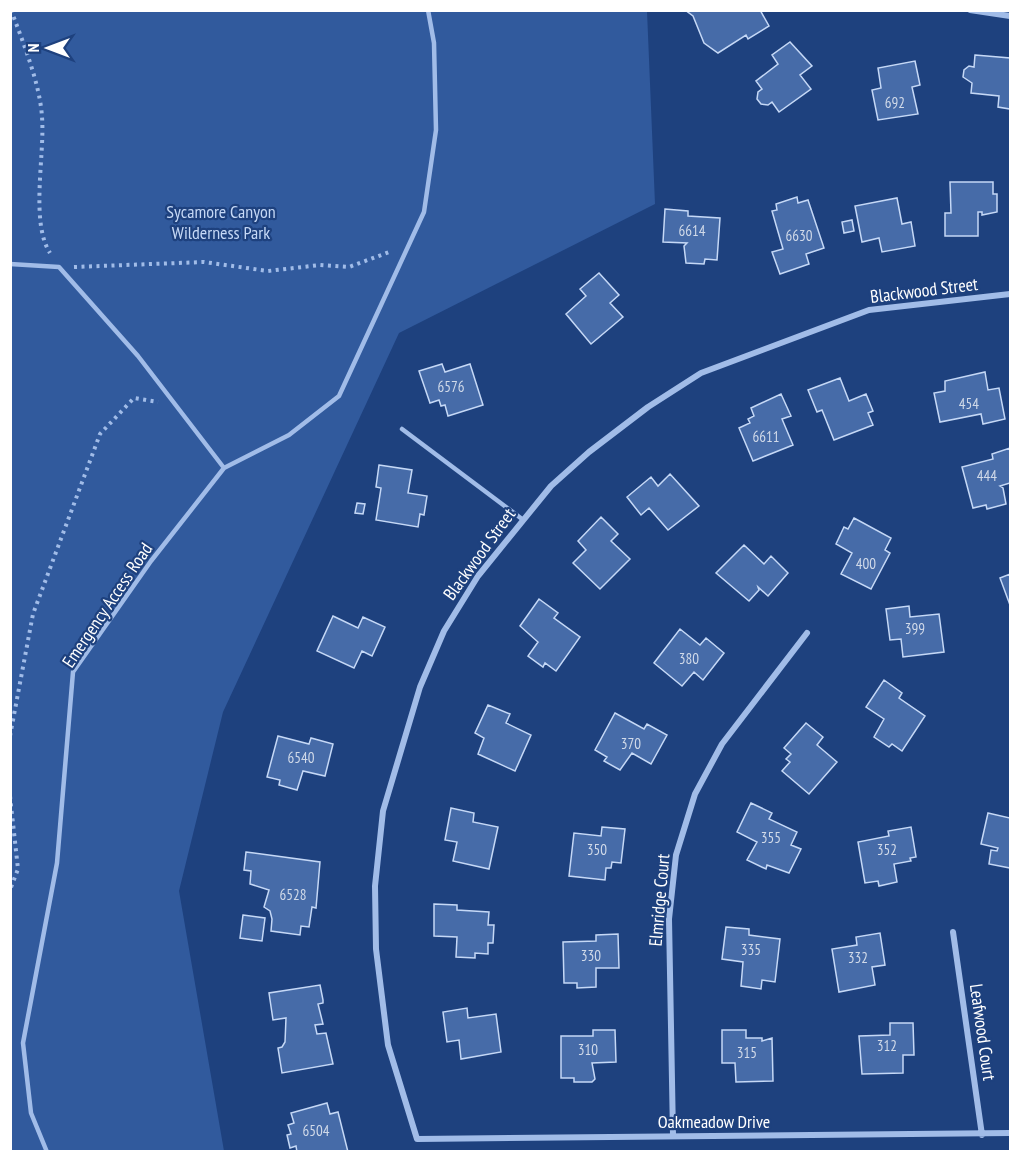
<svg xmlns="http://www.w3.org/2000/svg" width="1021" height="1162" viewBox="0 0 1021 1162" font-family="'PT Sans Narrow',sans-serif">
  <rect width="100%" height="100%" fill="#1e417e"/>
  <path fill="#315a9d" d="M10 11H647L655 204 399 333 223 712 179 891 224 1151H11Z"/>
  <path fill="#466ba8" stroke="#c5d8f6" stroke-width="1.5" d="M685 10H760L769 26 748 39 746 35 718 53 704 43 693 16Z
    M790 42 812 66 800 75 811 89 779 112 772 102 768 105 761 104 757 99 758 92 762 89 756 81 778 64 772 55Z
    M975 55 1010 58V109L998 107 999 96 971 93 972 83 963 77 964 70 969 66 974 67Z
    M915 61 920 85 912 87 918 114 878 120 872 90 881 88 878 68Z
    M950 182H993V194H997V212L982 215V212H978V236H945V213H951Z
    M797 197 798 203 808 200 824 248 806 254 809 264 780 274 772 252 783 249 772 211 777 210 776 204Z
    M897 198 902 224 911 222 915 246 882 252 879 238 862 242 855 206Z
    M665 209 688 211V216L720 218 717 260 705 259 704 264 686 263 684 246 687 243 663 242Z
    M852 220 854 231 844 233 842 222Z
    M599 273 619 295 610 303 623 317 591 344 566 314 586 296 580 289Z
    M442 364 445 372 470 364 483 405 448 416 445 405 441 406 439 400 430 403 419 371Z
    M985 372 988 390 999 388 1005 419 983 424 981 414 940 422 934 393 945 391V381Z
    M840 378 849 401 866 394 873 411 868 413 873 425 834 440 822 410 817 412 808 390Z
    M781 394 791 416 782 419 793 445 753 461 739 428 750 423 748 419 754 416 751 408Z
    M1010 448V483L1000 486 1003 488 1006 504 987 509 986 505 973 508 962 467 993 459 992 454Z
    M379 465 412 470 408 493 427 496 424 515 420 514 418 527 376 520 381 488 376 487Z
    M670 474 699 506 668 530 649 508 641 515 627 497 651 477 658 486Z
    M357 503 365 504 363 514 355 513Z
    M601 517 618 534 611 541 630 559 600 589 573 563 586 550 578 541Z
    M854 518 891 538 885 550 890 553 871 589 841 574 852 553 836 544 844 527 848 529Z
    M744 545 764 564 771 556 788 573 768 596 758 587 759 590 749 601 716 573Z
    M1010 574V605L1000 578Z
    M539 599 558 613 554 618 580 637 556 671 545 663 543 667 528 656 538 642 520 626Z
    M909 606 910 617 939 614 944 652 903 657 901 639 890 640 886 609Z
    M333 616 358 628 363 617 385 627 372 656 362 651 354 668 317 651Z
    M680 629 700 645 706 638 724 653 703 680 694 672 682 686 654 663Z
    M884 680 902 693 899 698 925 716 902 751 892 744 889 747 874 737 884 719 866 707Z
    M488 705 510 714 506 723 531 735 515 771 478 754 484 738 475 733Z
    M615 713 644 729 647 724 667 735 651 764 632 753 620 770 604 761 607 757 595 750Z
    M806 723 823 737 817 745 837 762 809 794 782 771 790 762 786 759 791 754 784 748Z
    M278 736 309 744 311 738 333 744 325 776 303 771 297 790 279 785 280 780 267 777Z
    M751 803 772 813 769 819 797 832 791 845 801 849 789 873 767 865 766 869 747 860 757 842 737 832Z
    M451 808 474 813 473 822 498 827 489 869 453 861 457 842 445 840Z
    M988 813 1010 818V868L989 864 991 850 997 851 998 848 981 844Z
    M602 827 625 829 621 863 612 862 611 868H606L605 880 569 876 574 833 601 836Z
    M911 827 916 857 910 858 911 861 894 864 897 882 879 886 878 881 865 883 858 842 889 836 888 831Z
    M246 852 320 862 316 908 312 907 309 927 301 926 300 935 271 931 272 919 270 911 264 907 269 890 250 884 251 871 244 870Z
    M434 904 457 905V910L489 912 488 925H494L493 943H488V954L475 953V958L456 957 457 937 434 936Z
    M243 915 265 918 262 941 240 938Z
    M726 927 749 929V935L780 939 775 982 762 980 761 989 741 986 743 962 722 959Z
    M880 933 885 965 872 967 875 985 839 992 832 949 857 945 856 937Z
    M618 934 619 968H596V987L577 988V983H564L563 942 596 941V935Z
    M320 985 323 1000V1003L318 1004 323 1024 315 1025 317 1034 326 1033 333 1064 282 1073 278 1048 282 1047 285 1042 286 1018 273 1020 269 993Z
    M467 1008 468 1018 496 1014 501 1052 461 1059 459 1040 447 1042 443 1012Z
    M890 1023H913L914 1055H903V1073L862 1074 859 1036 890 1035Z
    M593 1030H615L616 1062 592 1063 595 1079 592 1082H574V1078H561V1036H593Z
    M722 1030H746V1038H762V1041L772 1038 773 1081 736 1082 735 1063H722Z
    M327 1103 330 1114 338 1112 348 1152H297L296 1146 290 1148 287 1135 291 1134 288 1125 294 1123 291 1113Z"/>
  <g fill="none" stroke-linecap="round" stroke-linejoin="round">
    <path stroke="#a1bce8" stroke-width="4" stroke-dasharray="3 4.5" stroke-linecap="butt" d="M11 10C23 42 40 84 42 117 45 155 30 222 50 253
      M74 267 204 262 268 271 320 265 349 267 392 251
      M10 736 33 614 100 434 134 398 158 402
      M10 796 18 869 10 890"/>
    <path stroke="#a1bce8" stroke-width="4.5" d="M10 264 59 267 138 356 224 468
      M402 429 522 519
      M47 1152 31 1113 23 1043 57 863 73 672 151 561 224 468 289 435 339 396 424 212 436 130 434 43 428 10"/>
    <path stroke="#a1bce8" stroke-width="6" d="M970 10 1010 16
      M1010 294 869 310 701 373 648 407 589 452 551 486 478 576 444 631 420 687 383 811 375 886 376 949 388 1045 417 1139 1010 1133
      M953 932 982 1135
      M673 1135 669 919 676 855 695 794 722 744 807 633"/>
  </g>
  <g text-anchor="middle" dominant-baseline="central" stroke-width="4.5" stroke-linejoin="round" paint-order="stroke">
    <g font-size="15" fill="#d1dae9">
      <text x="895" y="102">692</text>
      <text x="692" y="230">6614</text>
      <text x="799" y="235">6630</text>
      <text x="451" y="386">6576</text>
      <text x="969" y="403">454</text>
      <text x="766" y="436">6611</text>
      <text x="987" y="475">444</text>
      <text x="866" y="563">400</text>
      <text x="915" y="628">399</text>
      <text x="689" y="658">380</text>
      <text x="631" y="743">370</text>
      <text x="301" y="757">6540</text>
      <text x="771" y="837">355</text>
      <text x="597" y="849">350</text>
      <text x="887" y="849">352</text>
      <text x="293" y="894">6528</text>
      <text x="751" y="949">335</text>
      <text x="591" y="955">330</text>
      <text x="858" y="957">332</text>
      <text x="887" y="1045">312</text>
      <text x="588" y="1049">310</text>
      <text x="747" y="1052">315</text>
      <text x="316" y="1130">6504</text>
    </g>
    <g font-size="18" fill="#c5d8f6" stroke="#1e417e">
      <text x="221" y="211">Sycamore Canyon<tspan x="221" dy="21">Wilderness Park</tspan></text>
    </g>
    <g font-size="18" fill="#fff" stroke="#1e417e">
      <text transform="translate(924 290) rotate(-7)">Blackwood Street</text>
      <text transform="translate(479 554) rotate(-54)">Blackwood Street</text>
      <text transform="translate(107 605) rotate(-56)">Emergency Access Road</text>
      <text transform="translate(659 900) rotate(-85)">Elmridge Court</text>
      <text transform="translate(983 1032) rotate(82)">Leafwood Court</text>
      <text x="714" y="1121">Oakmeadow Drive</text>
    </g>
  </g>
  <rect width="1021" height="1162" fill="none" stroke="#ffffff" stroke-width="24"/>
  <g transform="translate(48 48) rotate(270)" stroke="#1e417e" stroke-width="4.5" paint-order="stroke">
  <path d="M0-4.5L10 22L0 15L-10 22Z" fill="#ffffff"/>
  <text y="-9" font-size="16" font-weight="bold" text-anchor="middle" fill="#ffffff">N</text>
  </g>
</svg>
